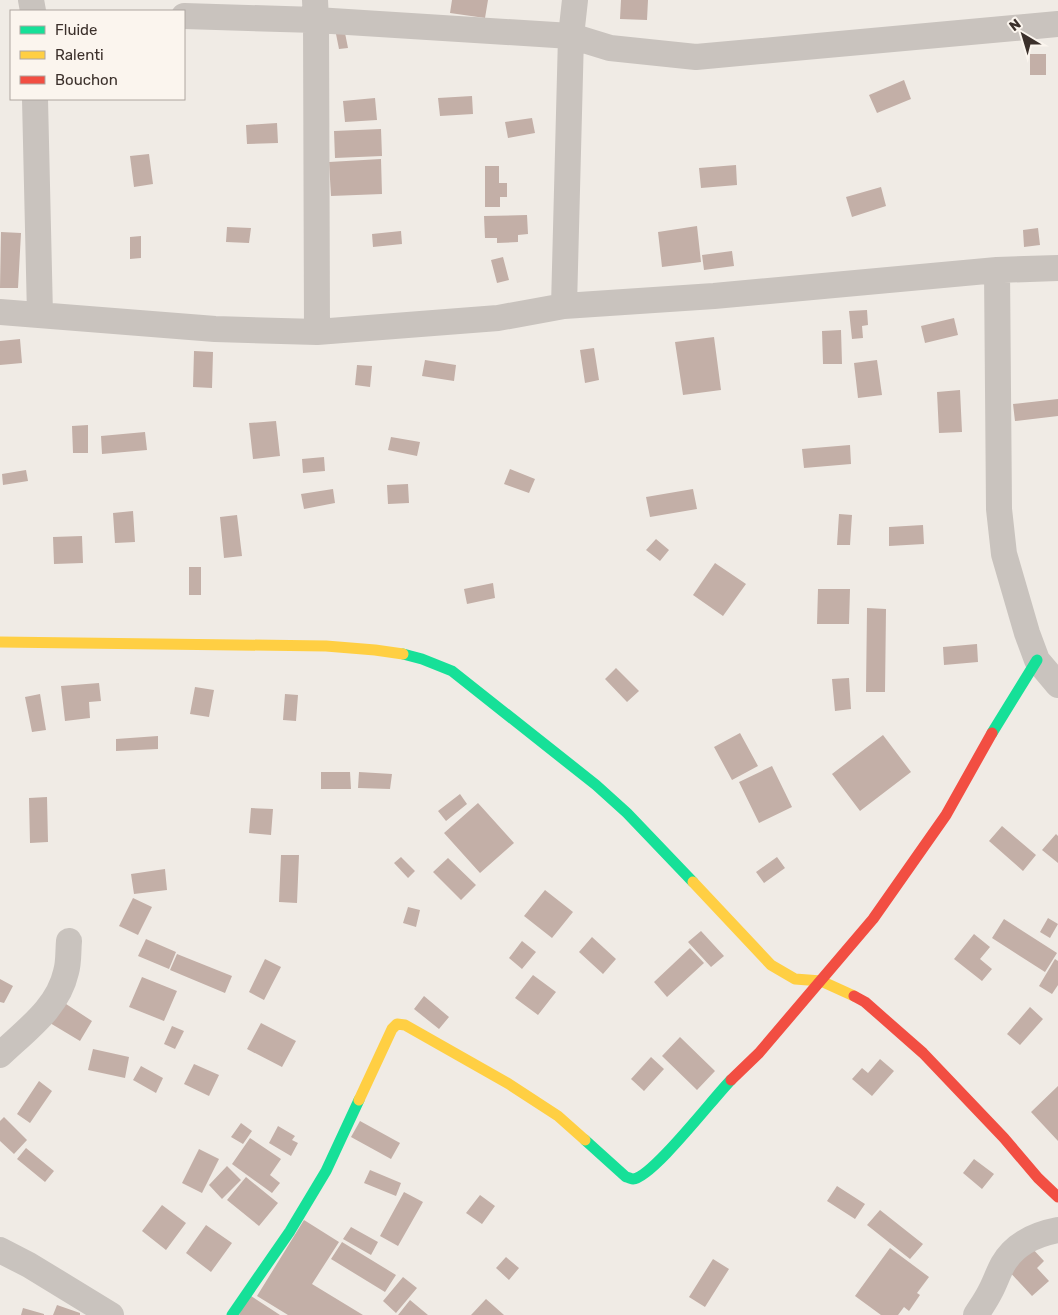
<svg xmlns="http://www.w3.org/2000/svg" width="1058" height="1315" viewBox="0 0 1058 1315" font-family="Rubik,sans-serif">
  <rect width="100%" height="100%" fill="#f0ebe5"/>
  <path fill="#c3afa7" d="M452 0H488L485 18 450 13Z
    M621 0H648L647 20 620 19Z
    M345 33 348 48 339 49 336 34Z
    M1030 54H1046V75H1030Z
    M904 80 911 99 877 113 869 95Z
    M472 96 473 114 440 116 438 98Z
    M375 98 377 120 345 122 343 101Z
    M532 118 535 133 508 138 505 122Z
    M277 123 278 143 247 144 246 125Z
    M381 129 382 156 335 158 334 131Z
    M149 154 153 184 134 187 130 156Z
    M381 159 382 194 331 196 329 162Z
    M736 165 737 185 701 188 699 168Z
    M485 166H499V183H507V197H500V207H485Z
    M881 187 886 206 852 217 846 197Z
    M527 215 528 234 518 235V242L497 243V238H485L484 216Z
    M697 226 701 262 662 267 658 232Z
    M227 227 251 228 249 243 226 242Z
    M1038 228 1040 245 1024 247 1023 230Z
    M401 231 402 244 373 247 372 234Z
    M1 232 21 233 18 288H0Z
    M141 236V258L130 259V237Z
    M732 251 734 266 704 270 702 255Z
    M503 257 509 280 497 283 491 260Z
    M867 310 868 325 862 326 863 338 852 339 849 311Z
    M954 318 958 335 925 343 921 326Z
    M841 330 842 364H823L822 331Z
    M714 337 721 390 683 395 675 342Z
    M20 339 22 363 0 365V341Z
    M594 348 599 380 585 383 580 350Z
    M194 351 213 352 212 388 193 387Z
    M425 360 456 365 454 381 422 376Z
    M877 360 882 395 858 398 854 363Z
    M357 365 372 366 370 387 355 385Z
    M960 390 962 432 939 433 937 392Z
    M1058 399V416L1015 421 1013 404Z
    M276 421 280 456 253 459 249 423Z
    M88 425V453H73L72 426Z
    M145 432 147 450 102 454 101 436Z
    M391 437 420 442 417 456 388 450Z
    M850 445 851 464 804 468 802 449Z
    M324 457 325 471 303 473 302 459Z
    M510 469 535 479 529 493 504 484Z
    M26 470 28 481 3 485 2 474Z
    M408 484 409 503 388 504 387 485Z
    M333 489 335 503 304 509 301 494Z
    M693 489 697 509 650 517 646 497Z
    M133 511 135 542 115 543 113 513Z
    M839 514 852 515 850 545H837Z
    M237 515 242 556 224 558 220 517Z
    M923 525 924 544 889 546V527Z
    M82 536 83 563 54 564 53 537Z
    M656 539 669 550 660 561 646 550Z
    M715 563 746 584 723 616 693 595Z
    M189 567H201V595H189Z
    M493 583 495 598 467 604 464 589Z
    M818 589H850L849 624H817Z
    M867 608 886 609 885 692H866Z
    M977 644 978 662 944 665 943 647Z
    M616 668 639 691 627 702 605 679Z
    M849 678 851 709 835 711 832 679Z
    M99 683 101 701 89 702 90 718 65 721 61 686Z
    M195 687 214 690 209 717 190 714Z
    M40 694 46 730 32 732 25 697Z
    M285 694 298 695 296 721 283 720Z
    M740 733 758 766 732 780 714 747Z
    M883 735 911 772 860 811 832 774Z
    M158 736V749L116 751V739Z
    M772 766 792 807 759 823 739 782Z
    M321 772H350L351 789H321Z
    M359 772 392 774 390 789 358 788Z
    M460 794 467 804 446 821 438 811Z
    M47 797 48 842 30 843 29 798Z
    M478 803 514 843 480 873 444 833Z
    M251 808 273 809 271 835 249 833Z
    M1002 826 1036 855 1023 871 989 841Z
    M1056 834 1058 836V863L1042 850Z
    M281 855H299L297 903 279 902Z
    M401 857 415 871 408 878 394 863Z
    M777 857 785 868 764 883 756 872Z
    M448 858 476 885 461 900 433 872Z
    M165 869 167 890 134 894 131 874Z
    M545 890 573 912 552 938 524 916Z
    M133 898 152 907 138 935 119 926Z
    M408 907 420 910 416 927 403 923Z
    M1048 918 1058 924 1050 938 1040 932Z
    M1004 919 1057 953 1045 972 992 938Z
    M701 931 724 956 711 967 688 942Z
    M974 934 990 947 980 959 992 969 982 981 954 959Z
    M592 937 616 959 603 974 579 952Z
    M146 939 176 952 169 969 138 956Z
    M522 941 536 952 522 969 509 958Z
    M690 948 704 963 667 997 654 982Z
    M177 954 232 976 225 993 170 970Z
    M265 959 281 967 264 1000 249 992Z
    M1055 959 1058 961V985L1052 994 1039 986Z
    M533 975 556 992 538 1015 515 998Z
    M142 977 177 991 164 1021 129 1007Z
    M0 979 13 986 4 1003 0 1002Z
    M424 996 449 1017 439 1029 414 1009Z
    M63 1002 92 1021 80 1041 50 1023Z
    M1030 1007 1043 1019 1020 1045 1007 1034Z
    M261 1023 296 1041 282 1067 247 1049Z
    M172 1026 184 1031 175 1049 164 1044Z
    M680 1037 715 1071 697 1090 662 1056Z
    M93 1049 129 1057 125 1078 88 1070Z
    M651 1057 664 1069 644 1091 631 1079Z
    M880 1059 894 1071 872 1096 852 1079 862 1068 868 1073Z
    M194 1064 219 1075 209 1096 184 1084Z
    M141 1066 163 1078 156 1093 133 1080Z
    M39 1081 52 1091 30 1123 17 1114Z
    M1058 1086V1141L1031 1112Z
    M4 1117 27 1140 14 1154 0 1141V1121Z
    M360 1121 400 1143 391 1159 351 1137Z
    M241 1123 252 1131 243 1144 231 1137Z
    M278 1126 295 1136 292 1140 298 1143 291 1156 269 1143Z
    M250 1138 281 1159 270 1175 280 1183 272 1193 232 1164Z
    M26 1148 54 1171 45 1182 17 1159Z
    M199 1149 219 1159 202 1193 182 1183Z
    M974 1159 994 1174 982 1189 963 1173Z
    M227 1166 241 1180 222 1199 209 1185Z
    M370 1170 401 1183 396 1196 364 1183Z
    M246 1177 278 1203 259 1226 227 1200Z
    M837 1186 865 1204 855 1219 827 1201Z
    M404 1192 423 1202 398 1246 380 1236Z
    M480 1195 495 1206 482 1224 466 1213Z
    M162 1205 186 1223 166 1250 142 1231Z
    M880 1210 923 1244 910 1259 867 1225Z
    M304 1220 339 1242 312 1284 363 1315H288L257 1296Z
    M206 1225 232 1243 211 1272 186 1253Z
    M351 1227 378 1242 371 1255 343 1239Z
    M342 1242 396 1275 385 1292 331 1259Z
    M1030 1246 1044 1261 1037 1268 1049 1281 1032 1296 1007 1269Z
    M890 1248 929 1277 917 1293 920 1295 909 1311 904 1307 898 1315H881L855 1296Z
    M506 1257 519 1268 509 1280 496 1268Z
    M713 1259 729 1269 705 1307 689 1297Z
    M403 1277 417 1288 396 1313 383 1301Z
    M248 1294 280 1315H239Z
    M486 1299 504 1315H471Z
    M410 1300 428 1315H398Z
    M57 1305 80 1313V1315H53Z
    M23 1308 44 1314V1315H21Z"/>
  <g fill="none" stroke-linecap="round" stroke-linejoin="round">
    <path stroke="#c9c3be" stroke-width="26" d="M31 0 33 11
      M315 0 316 20 317 332
      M184 16 316 20 571 36 610 48 696 57 1058 24
      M35 99 40 315
      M997 270 999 509 1004 554 1027 633 1037 660 1058 685
      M564 306 571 36 575 0
      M0 312 215 329 317 332 498 318 564 306 714 296 997 270 1058 268
      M0 1055C26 1030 58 1008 66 972 69 962 68 951 69 941
      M0 1250 29 1265 111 1315
      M976 1315C981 1307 986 1300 990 1292 995 1283 998 1273 1003 1264 1015 1243 1037 1234 1058 1230"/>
    <path stroke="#16e098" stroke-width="11" d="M403 654 422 659 452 671 596 785 627 813 693 882
      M992 733 1037 660
      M585 1140 626 1177C627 1177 632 1179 633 1179 652 1178 714 1097 731 1080
      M232 1315 290 1231 326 1171 359 1100"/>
    <path stroke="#ffcf43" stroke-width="11" d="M0 642 326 646 375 650 403 654
      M693 882 771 965 795 979 821 981 854 996
      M359 1100 392 1029 397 1024 405 1025 509 1084 558 1116 585 1140"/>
    <path stroke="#f24e42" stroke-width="11" d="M854 996 865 1002 923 1053 1004 1138 1038 1178 1058 1197
      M731 1080 759 1053 873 919 946 815 992 733"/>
  </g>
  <rect x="10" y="10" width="175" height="90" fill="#fbf5ee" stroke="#aea6a0"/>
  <rect x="20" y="26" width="25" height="8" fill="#16e098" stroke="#aea6a0"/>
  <text x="55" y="35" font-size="15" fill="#3b302b">Fluide</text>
  <rect x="20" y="51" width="25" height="8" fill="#ffcf43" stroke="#aea6a0"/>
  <text x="55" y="60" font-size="15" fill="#3b302b">Ralenti</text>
  <rect x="20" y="76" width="25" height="8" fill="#f24e42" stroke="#aea6a0"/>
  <text x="55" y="85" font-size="15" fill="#3b302b">Bouchon</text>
  <g transform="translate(1023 35) rotate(322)" stroke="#fbf5ee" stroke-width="4" paint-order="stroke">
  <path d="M0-4L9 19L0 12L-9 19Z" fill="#3b302b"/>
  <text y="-8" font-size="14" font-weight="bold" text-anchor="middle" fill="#3b302b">N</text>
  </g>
</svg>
